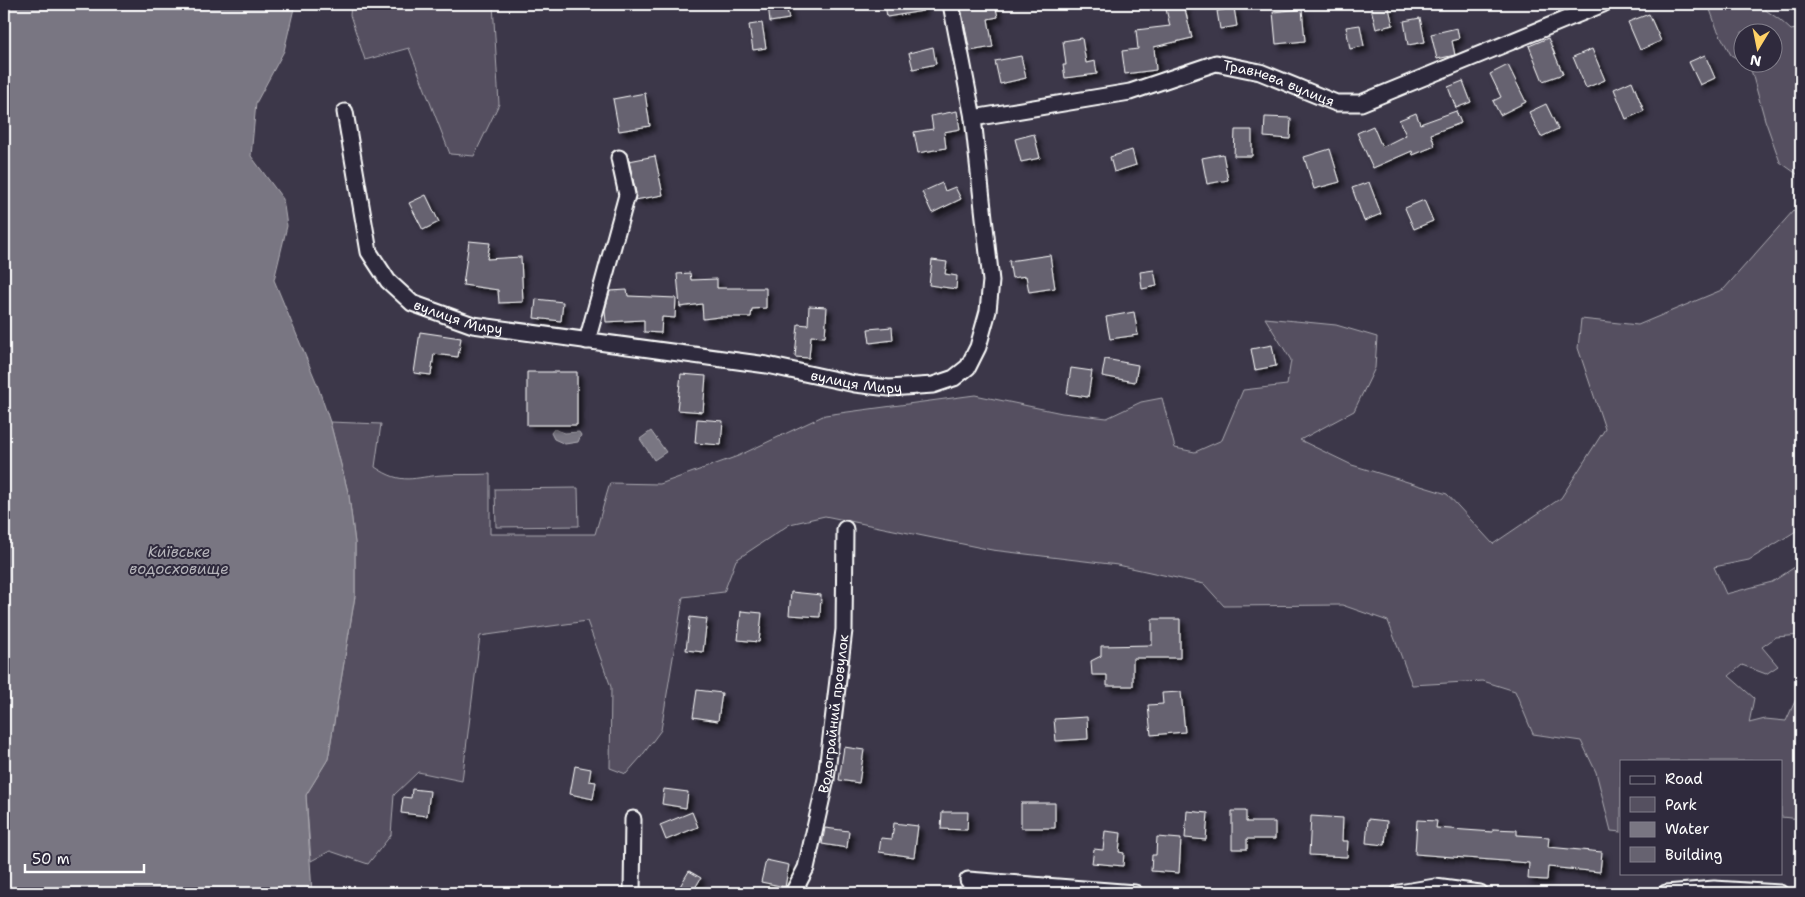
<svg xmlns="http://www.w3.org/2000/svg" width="1805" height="897" viewBox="0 0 1805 897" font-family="'Shantell Sans',sans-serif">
  <defs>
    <filter id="shadow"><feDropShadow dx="4.5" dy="4.5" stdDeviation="2.5" flood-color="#0009"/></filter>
  </defs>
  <rect width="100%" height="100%" fill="#3c3749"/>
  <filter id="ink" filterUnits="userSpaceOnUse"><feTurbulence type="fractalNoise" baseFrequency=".02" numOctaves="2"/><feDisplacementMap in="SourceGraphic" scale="10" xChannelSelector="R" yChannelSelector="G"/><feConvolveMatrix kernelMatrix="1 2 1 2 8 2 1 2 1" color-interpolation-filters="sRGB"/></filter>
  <g filter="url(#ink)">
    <path fill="#555060" stroke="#aaa8b0" d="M351 4H493L499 104 474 156 450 154 409 48 365 60 350 15Z
      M1708 4H1757L1780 20 1791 30 1801 28V177L1780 162 1765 120 1750 66 1745 63 1772 62V32H1742V61L1731 55 1717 29Z
      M1801 202V528L1749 560 1714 567 1726 594 1772 582 1801 563V635L1776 637 1762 647 1778 666 1766 674 1742 665 1729 676 1754 698 1749 723 1765 719 1786 721 1801 688V819L1781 817V761H1621V832L1611 831 1596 772 1581 741 1533 734 1515 691 1483 681 1412 685 1388 621 1342 605 1224 606 1204 584 1118 565 992 550 825 516 790 524 736 560 724 592 683 597 661 730 641 757 626 774 610 768 611 687 587 621 480 636 462 781 418 772 394 795 391 835 368 864 330 851 311 861 306 795 328 759 355 596V543L349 496 330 422 381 424 375 467C403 486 413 477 442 475 458 474 474 475 490 474V534H595L610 483 660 484 738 456 825 415 975 395 1062 413 1107 418 1141 402 1162 398 1175 448 1195 452 1222 440 1243 390 1287 385 1291 360 1265 318 1336 325 1377 337 1375 368 1354 411 1300 440 1352 465 1447 494 1493 544 1561 498 1605 429 1578 348 1581 319 1638 325 1724 289Z
      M578 488 579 526 496 527 495 489Z"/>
    <path fill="#797682" stroke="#afadb4" d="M4 4H295L284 51 256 103 251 156 283 199 287 226 274 280 317 384 330 422 349 496 355 543V596L328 759 306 795 312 893H4Z
      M554 429 565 433 579 432 581 435 578 442 565 444 554 439 551 433Z
      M651 431 666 452 654 460 640 439Z"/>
    <path fill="#666270" stroke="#fff" filter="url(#shadow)" d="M768 4H786L789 19 770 22Z
      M885 4H923V11L887 17Z
      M960 4H995L998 17 988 19 993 47 970 51Z
      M1370 4H1388L1393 25 1376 29Z
      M1184 5 1192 38 1154 47 1156 70 1125 74 1122 51 1138 49 1136 30 1170 26 1166 9Z
      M1234 8 1237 26 1220 29 1217 11Z
      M1302 9 1305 41 1276 44 1273 12Z
      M1649 14 1661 41 1640 50 1628 22Z
      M1420 18 1425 42 1408 45 1404 21Z
      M762 23 766 48 753 50 749 25Z
      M1360 25 1364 46 1350 49 1346 27Z
      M1457 28 1459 39 1452 41 1455 55 1437 59 1431 34Z
      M1082 38 1086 63 1095 61 1097 74 1065 78 1063 65H1066L1063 41Z
      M1548 38 1563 74 1543 81 1529 46Z
      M933 47 936 64 913 69 909 53Z
      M1592 49 1605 80 1586 88 1573 57Z
      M1705 55 1715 78 1700 85 1689 62Z
      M1021 56 1026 78 1000 84 995 61Z
      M1508 65 1526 102 1500 115 1493 101 1501 97 1490 74Z
      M1463 81 1471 102 1456 108 1448 87Z
      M1632 81 1644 111 1626 119 1614 89Z
      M645 93 650 126 619 131 613 99Z
      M1546 104 1558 129 1541 137 1529 112Z
      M957 111 960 129 944 132 946 148 918 153 914 132 933 129 931 116Z
      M1456 111 1461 123 1431 134 1435 146 1413 155 1412 151 1373 168 1357 133 1373 126 1382 147 1406 135 1399 120 1416 113 1420 124Z
      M1265 117 1291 118 1290 139 1264 137Z
      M1235 130H1252V156H1234Z
      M1034 134 1040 158 1021 162 1015 139Z
      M1330 149 1340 182 1314 189 1304 157Z
      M1132 150 1136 165 1114 172 1110 157Z
      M1223 154 1228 180 1207 184 1202 158Z
      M655 156 663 195 635 200 636 193 629 161Z
      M1369 182 1381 214 1364 221 1352 188Z
      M942 183 945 191 955 187 961 199 932 213 922 192Z
      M426 195 439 222 423 230 409 203Z
      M1424 200 1433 221 1414 229 1405 208Z
      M469 241 490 243 487 259 521 257 523 302 499 303 498 290 463 285Z
      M1050 255 1055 288 1029 292 1026 276 1012 278 1009 261Z
      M932 260 947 262 945 274 957 276 956 289 929 285Z
      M1154 270 1157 286 1142 289 1140 272Z
      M690 273 691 280 717 279V288H766V308L752 309 751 317H719L703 319 702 304 680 307 677 274Z
      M627 290 628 296 676 298 675 318 662 317 661 333 644 332V320L606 322 605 310 610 291Z
      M536 299 563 302 561 321 534 318Z
      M809 306 827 307 825 337 811 336 809 358 795 357 798 324 808 325Z
      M1134 312 1138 335 1110 339 1106 317Z
      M892 327 893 340 870 343 868 329Z
      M420 332 461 338 458 357 434 354 431 375 414 373Z
      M1272 345 1276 366 1255 370 1251 349Z
      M1105 359 1138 365 1135 382 1102 376Z
      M1071 368 1092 371 1088 397 1067 394Z
      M527 372H577V425H527Z
      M681 374 706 376 703 412 677 410Z
      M697 419 723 421 721 445 695 443Z
      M791 592 821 595 820 617 789 615Z
      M741 611 762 613 759 642 738 640Z
      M690 617 707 619 703 652 686 650Z
      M1152 619H1180V658H1133V686H1107V675H1092L1091 661 1101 656V646L1152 645Z
      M697 690 722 693 718 721 693 717Z
      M1181 692 1185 732 1151 735 1148 705 1163 704 1162 693Z
      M1087 717 1088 739 1056 741 1054 719Z
      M844 747 864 750 859 783 839 780Z
      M575 766 591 769 589 781 596 782 593 799 570 794Z
      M412 789 430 791 427 816 401 813 403 797 411 798Z
      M664 789 688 792 686 808 662 804Z
      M1021 803H1055V828H1021Z
      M1187 811 1208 813 1206 840 1185 838Z
      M1232 811H1246V822H1275V839H1247V849H1232Z
      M692 812 698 827 666 840 660 825Z
      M942 812H968L967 830 941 829Z
      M1311 816 1343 818 1342 841H1348L1347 857 1309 855Z
      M1368 819 1387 821 1385 845 1366 843Z
      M1417 820 1437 821 1436 828 1493 832V829L1517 830V835L1549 837 1548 847 1602 852 1600 872 1548 867 1547 880 1528 879 1529 863 1415 854Z
      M894 823 918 826 914 857 879 852 881 838 892 839Z
      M825 828 849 831 847 848 822 844Z
      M1105 831 1121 833 1119 852 1124 853 1123 866 1092 863 1094 849 1103 850Z
      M1157 837 1181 839 1179 873 1151 871 1152 855H1156Z
      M766 860 789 865 785 887 761 882Z
      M689 871 701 878 692 893H676Z"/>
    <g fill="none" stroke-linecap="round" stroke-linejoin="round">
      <defs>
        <g id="minor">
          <path id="s1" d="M345 112 369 252 388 281 412 303 473 325 767 365 855 384 889 388 933 385 954 378 968 367 978 347 988 311 991 281 973 118 951 4"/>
          <path id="s2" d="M973 118 1130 92 1216 63 1260 72 1336 103H1361L1603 4"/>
          <path d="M587 341 627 195 619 158"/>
          <path d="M968 880 1135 893"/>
          <path d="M632 893 633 819"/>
          <path id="s3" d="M793 893 806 868 826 779 844 630 845 529"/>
          <path d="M1399 893 1435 887 1480 893"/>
          <path d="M1666 893 1714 889 1780 893"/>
        </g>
      </defs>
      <use href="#minor" stroke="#fff" stroke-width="19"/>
      <use href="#minor" stroke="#2f2a3d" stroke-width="15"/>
    </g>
  </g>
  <g text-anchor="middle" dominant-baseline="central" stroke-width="4" stroke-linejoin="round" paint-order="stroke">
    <g font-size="14" fill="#fff" stroke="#2f2a3d">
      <text stroke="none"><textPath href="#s2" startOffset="316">Травнева вулиця</textPath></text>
      <text stroke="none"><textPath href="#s1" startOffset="258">вулиця Миру</textPath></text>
      <text stroke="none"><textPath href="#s1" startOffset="662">вулиця Миру</textPath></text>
      <text stroke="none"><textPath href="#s3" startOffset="185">Водограйний провулок</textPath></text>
    </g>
    <g font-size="15" font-style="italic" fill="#b5b4ba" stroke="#2f2a3d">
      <text x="179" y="552">Київське<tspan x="179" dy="17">водосховище</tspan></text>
    </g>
  </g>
  <rect width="1805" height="897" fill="none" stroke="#2f2a3d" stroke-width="20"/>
  <rect x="10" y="10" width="1785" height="877" fill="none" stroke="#fff" stroke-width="2" filter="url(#ink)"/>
  <rect x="1620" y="760" width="162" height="115" fill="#2f2a3d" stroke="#827f8b"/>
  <rect x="1630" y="776" width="25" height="8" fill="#2f2a3d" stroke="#827f8b"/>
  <text x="1665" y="784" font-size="15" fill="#ffffff">Road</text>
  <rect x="1630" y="797" width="25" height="15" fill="#555060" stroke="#827f8b"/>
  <text x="1665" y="810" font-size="15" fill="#ffffff">Park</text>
  <rect x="1630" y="822" width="25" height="15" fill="#797682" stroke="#827f8b"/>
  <text x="1665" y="834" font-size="15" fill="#ffffff">Water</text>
  <rect x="1630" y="847" width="25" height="15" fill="#666270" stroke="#827f8b"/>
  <text x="1665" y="860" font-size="15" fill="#ffffff">Building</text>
  <g transform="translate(1758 48) rotate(190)"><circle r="24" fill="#2f2a3d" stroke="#827f8b"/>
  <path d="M0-4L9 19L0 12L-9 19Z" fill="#ffd166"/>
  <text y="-8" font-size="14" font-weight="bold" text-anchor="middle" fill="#ffffff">N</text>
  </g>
  <path d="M25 864v8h119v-8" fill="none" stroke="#ffffff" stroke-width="2.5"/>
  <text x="32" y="864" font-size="15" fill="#ffffff" stroke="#2f2a3d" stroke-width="4" paint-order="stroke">50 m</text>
</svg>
